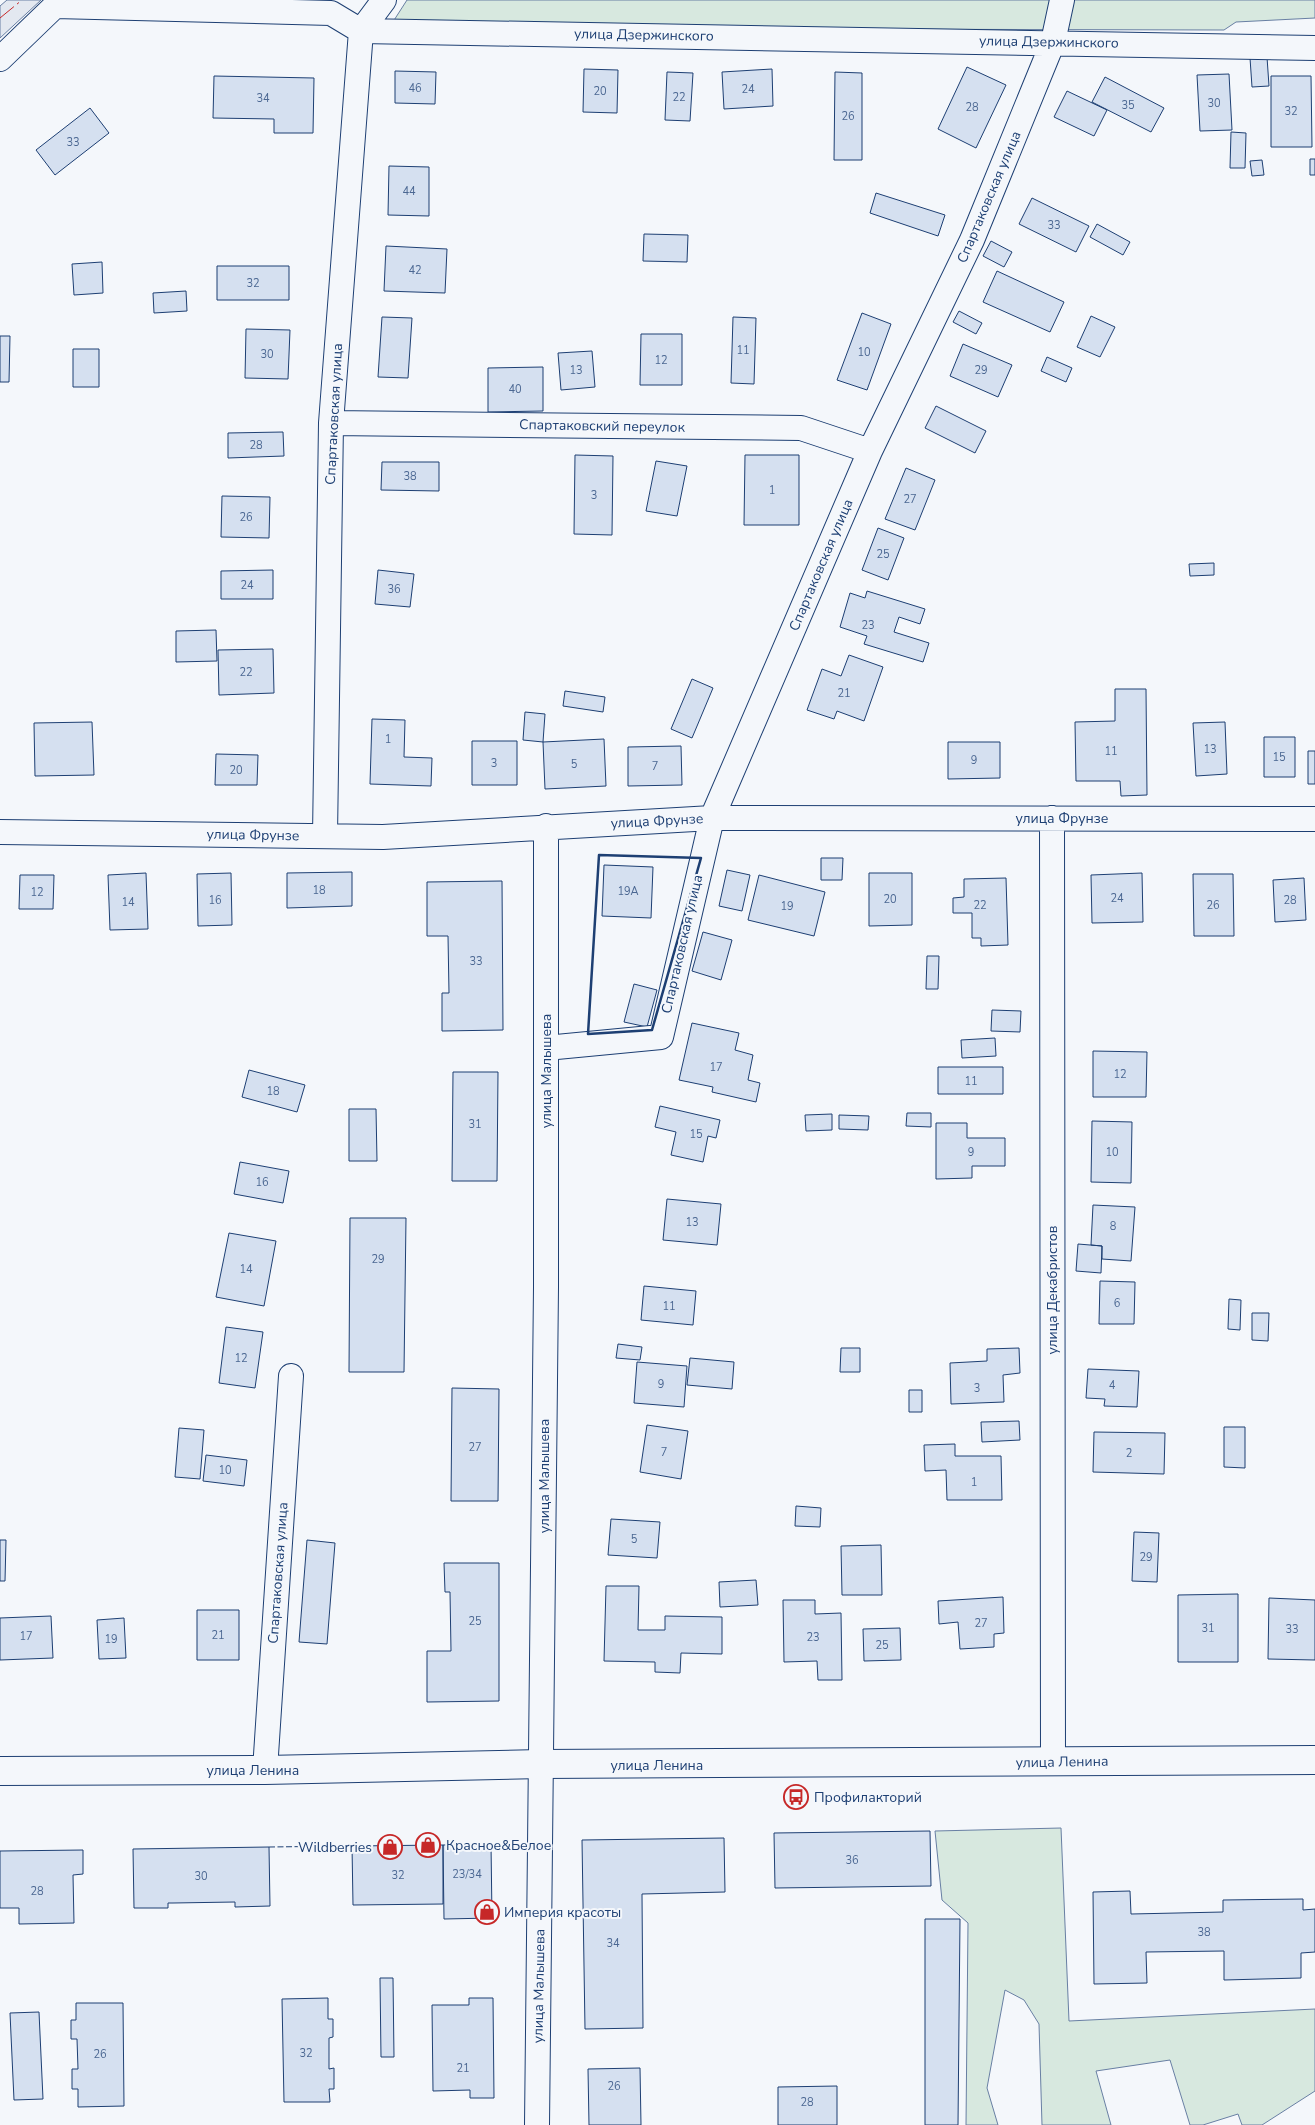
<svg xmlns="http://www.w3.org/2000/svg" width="1315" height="2125" viewBox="0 0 1315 2125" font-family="'Nunito Sans',sans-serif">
  <rect width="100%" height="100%" fill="#f4f7fb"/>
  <path fill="#d7e8df" stroke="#687fa3" d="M407 0H1315V18L1236 22 1224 30 389 28Z
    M1061 1828 1069 2021 1315 2009V2091L1262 2125H1242L1238 2114 1203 2125H1190L1170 2060 1096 2071 1111 2125H1042L1039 2024 1024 2000 1005 1990 987 2088 998 2125H966L968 1923 942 1900 935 1831Z"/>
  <path fill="#e3e8f0" stroke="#687fa3" d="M7 0H41L0 38V6Z"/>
  <path fill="#d5e0f0" stroke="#1d3f73" d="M1267 57 1269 86 1252 87 1250 58Z
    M967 67 1006 85 976 148 938 129Z
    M584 69 618 70 617 113 583 112Z
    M772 69 773 106 724 109 722 72Z
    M395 71 436 72 435 104 395 103Z
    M667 72 693 73 690 121 665 120Z
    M835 72 862 73V160H834Z
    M1229 74 1232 130 1200 131 1197 75Z
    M214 76 314 78 313 133H274V119L213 118Z
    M1271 76H1311L1312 147H1271Z
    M1105 77 1164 108 1151 132 1092 102Z
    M1067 91 1107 110 1094 136 1054 117Z
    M90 108 109 133 55 175 36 150Z
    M1231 132 1246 133 1245 168H1230Z
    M1310 159H1315V175H1310Z
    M1262 160 1264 175 1252 176 1250 161Z
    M389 166 429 167V216L388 215Z
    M876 193 945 215 938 236 870 213Z
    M1032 198 1089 226 1076 252 1019 224Z
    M1097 224 1130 242 1123 255 1090 237Z
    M644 234 688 235 687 262 643 261Z
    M991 241 1012 252 1004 267 983 256Z
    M386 246 447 249 445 293 384 291Z
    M102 262 103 293 74 295 72 264Z
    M217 266H289V300H217Z
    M997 271 1064 302 1050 332 983 302Z
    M186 291 187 311 154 313 153 293Z
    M959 311 982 323 976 334 953 322Z
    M862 313 891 324 867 390 837 380Z
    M1091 316 1115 327 1100 357 1077 347Z
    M382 317 412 318 408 378 378 377Z
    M733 317 756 318 754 384 731 383Z
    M246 329 290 330 288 379 245 378Z
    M641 334H682V385H640Z
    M0 336H10L9 382H0Z
    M963 344 1012 365 998 397 950 376Z
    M73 349H99V387H73Z
    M592 351 595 387 561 390 558 353Z
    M1047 357 1072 368 1066 382 1041 371Z
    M543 367V411L488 412V368Z
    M936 406 986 431 975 453 925 428Z
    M283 432 284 456 228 458V433Z
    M575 455 613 456 612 535 574 534Z
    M745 455H799V525H744Z
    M656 461 687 466 677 516 646 511Z
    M382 462H439V491L381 490Z
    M906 468 935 480 915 530 885 519Z
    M222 496 270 497 269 538 221 537Z
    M878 528 904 538 888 580 862 570Z
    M1214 563V575L1190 576 1189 564Z
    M273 570V599H221V571Z
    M378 570 414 574 410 607 375 604Z
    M867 591 925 609 920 624 899 617 894 632 929 643 923 662 864 644 867 636 840 627 850 593 865 598Z
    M216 630 217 661 176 662V631Z
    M273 649 274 693 219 695 218 650Z
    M849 655 883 667 864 721 837 711 834 719 807 710 822 669 841 676Z
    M692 679 713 688 692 738 671 729Z
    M1115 689H1146L1147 795 1121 796 1120 781H1076L1075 722 1115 721Z
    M565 691 605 697 603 712 563 706Z
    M525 712 545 714 543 742 523 740Z
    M372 719 405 720 404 757 432 758 431 786 370 784Z
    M92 722 94 775 35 776 34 723Z
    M1225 722 1227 774 1196 776 1193 723Z
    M1264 737H1295V777H1264Z
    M604 739 606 786 545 789 543 742Z
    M472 741H517V785H472Z
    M948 742H1000V778L948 779Z
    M681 746 682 785 628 786V747Z
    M1308 751H1315V784H1308Z
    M216 754 258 755 257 785H215Z
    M821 858H843L842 880H821Z
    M604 865 653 867 651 918 602 916Z
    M727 870 750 875 742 911 719 906Z
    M352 872V906L287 908V873Z
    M146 873 148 929 110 930 108 875Z
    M231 873 232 925 198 926 197 874Z
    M869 873H912V925L869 926Z
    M1142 873 1143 922 1092 923 1091 875Z
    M1193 874H1233L1234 936H1194Z
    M20 875H54L53 909H19Z
    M759 875 825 892 814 936 748 920Z
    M1006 878 1008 945 981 946V938H972V913H953V898L964 897V879Z
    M1304 878 1306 920 1275 922 1273 880Z
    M502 881 503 1030 442 1031V993H449L448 936H427V882Z
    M703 932 732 940 721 980 692 971Z
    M927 956H939L938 989H926Z
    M634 984 657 990 647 1027 624 1022Z
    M992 1010 1021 1011 1020 1032 991 1031Z
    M692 1023 739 1033 735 1050 753 1055 748 1080 760 1083 756 1102 712 1092 713 1087 679 1080Z
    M995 1038 996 1056 962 1058 961 1040Z
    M1093 1051 1147 1052 1146 1097H1093Z
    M938 1067H1003V1094H938Z
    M249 1070 305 1085 297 1112 242 1097Z
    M453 1072H498L497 1181H452Z
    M660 1106 720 1120 716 1138 708 1136 703 1162 671 1155 676 1132 655 1127Z
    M349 1109H376L377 1161H349Z
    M907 1113H931V1127L906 1126Z
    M832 1114V1130L806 1131 805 1115Z
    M839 1115 869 1116 868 1130 839 1129Z
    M1092 1121 1132 1122 1131 1183 1091 1182Z
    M936 1123H967V1138H1005V1166H972V1178L936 1179Z
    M240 1162 289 1171 283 1203 234 1194Z
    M667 1199 721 1204 717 1245 663 1240Z
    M1093 1205 1135 1207 1131 1261 1102 1259V1246L1091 1245Z
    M350 1218H406L404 1372H349Z
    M229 1233 276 1241 264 1306 216 1297Z
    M1078 1244 1102 1246 1101 1273 1076 1271Z
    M1100 1281 1135 1282 1134 1324H1099Z
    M644 1286 696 1291 693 1325 641 1320Z
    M1229 1299 1241 1300 1240 1330 1228 1329Z
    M1252 1313H1269L1268 1341 1252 1340Z
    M226 1327 263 1332 255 1388 219 1383Z
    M618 1344 642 1347 640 1360 616 1358Z
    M841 1348H860V1372H840Z
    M1019 1348 1020 1373 1003 1375 1004 1402 951 1404 950 1363 987 1361V1349Z
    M690 1358 734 1362 732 1389 687 1385Z
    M637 1362 687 1366 684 1407 634 1403Z
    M1088 1369 1139 1371 1137 1407 1104 1406 1105 1399 1086 1398Z
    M452 1388 499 1389 498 1501H451Z
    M909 1390H922V1412H909Z
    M1019 1421 1020 1440 982 1442 981 1422Z
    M647 1425 688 1431 681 1479 640 1472Z
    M1224 1427H1245V1468L1224 1467Z
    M179 1428 204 1430 200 1479 175 1477Z
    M1094 1432 1165 1433 1164 1474 1093 1472Z
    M955 1444V1456H1001L1002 1500H947L946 1470 925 1471 924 1445Z
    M206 1455 247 1460 244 1486 203 1481Z
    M796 1506 821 1508 820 1527 795 1526Z
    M611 1519 660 1522 657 1558 608 1555Z
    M1134 1532 1159 1533 1157 1582 1132 1581Z
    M0 1540H6L5 1581H0Z
    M307 1540 335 1543 327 1644 299 1642Z
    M881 1545 882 1595H842L841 1546Z
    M444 1563H499V1701L427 1702V1651H451L450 1592H445Z
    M756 1580 758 1605 720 1607 719 1582Z
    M606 1586H639L638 1630H665V1616L722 1617V1654L681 1653 680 1673 655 1672V1662L604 1661Z
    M1238 1594V1662H1178V1595Z
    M1003 1597 1004 1633 994 1634V1647L960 1649 958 1622 939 1624 938 1601Z
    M1269 1598 1315 1600V1660L1268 1659Z
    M783 1600H815V1614L841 1613 842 1680H818L817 1661 784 1662Z
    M197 1610H239V1660H197Z
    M51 1616 53 1658 0 1660V1618Z
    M124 1618 126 1658 99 1659 97 1620Z
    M900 1628 901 1660 864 1661 863 1629Z
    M930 1831 931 1886 775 1888 774 1833Z
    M724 1838 725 1892 642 1894 643 2028 585 2029 582 1840Z
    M491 1844 492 1918 444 1919 443 1845Z
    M443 1845V1904L353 1905 352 1846Z
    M269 1847 270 1906 235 1907V1902L173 1903H168V1908H134L133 1849Z
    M83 1850V1874L73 1875 74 1923 19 1924V1908H0V1851Z
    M1130 1891 1131 1914 1223 1912V1900L1303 1899V1910L1315 1909V1952L1301 1953V1978L1224 1980V1951L1146 1952 1147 1983 1094 1984 1093 1892Z
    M925 1919H960L958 2125H925Z
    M380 1978H393L394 2057H381Z
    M328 1998V2019H333V2037L329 2038V2069L334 2068V2089H329L330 2102H284L282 1999Z
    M469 1998H493L494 2098H470V2090L433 2091 432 2005H469Z
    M76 2003H123L124 2106 78 2107V2089H72V2069H78L77 2039H71V2020H76Z
    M39 2012 43 2099 14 2100 10 2013Z
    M640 2068 641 2125H589L588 2069Z
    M837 2086V2125H778V2087Z"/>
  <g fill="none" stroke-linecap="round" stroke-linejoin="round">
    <defs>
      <path id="street" d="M0 59 55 6 331 13 361 31 1315 48
        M331 423 801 428 870 451
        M1052 818 1053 1763
        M0 832 383 837 712 818 1315 819
        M325 836 331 423 361 31 384 0
        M546 1048 661 1037 712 818 870 451 972 240 1053 42 1062 0
        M265 1770 291 1376
        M537 2125 546 1287V826"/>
      <path id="secondary" d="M0 1771 265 1770 541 1764 1315 1760"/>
    </defs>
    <use href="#street" stroke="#1d3f73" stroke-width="26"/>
    <use href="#secondary" stroke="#1d3f73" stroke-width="30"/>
    <use href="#street" stroke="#f4f7fb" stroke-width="24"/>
    <use href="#secondary" stroke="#f4f7fb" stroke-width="28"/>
    <path stroke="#1d3f73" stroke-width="1" stroke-dasharray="6 2.5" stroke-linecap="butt" d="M269 1847 352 1846"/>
    <path stroke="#1d3f73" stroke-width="2.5" d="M599 855 701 858 652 1030 588 1034Z"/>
    <path stroke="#c62828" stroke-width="1" stroke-dasharray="18 4 2.5 4" stroke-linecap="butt" d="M0 18 22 0"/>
  </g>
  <defs>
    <symbol id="bus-ring" viewBox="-11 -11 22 22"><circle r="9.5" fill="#f4f7fb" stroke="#c62828" stroke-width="1.5"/><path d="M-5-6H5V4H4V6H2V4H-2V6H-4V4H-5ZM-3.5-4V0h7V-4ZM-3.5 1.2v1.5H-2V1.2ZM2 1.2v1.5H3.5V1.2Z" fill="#c62828"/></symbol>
    <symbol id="shop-ring" viewBox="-11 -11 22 22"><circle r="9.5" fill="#f4f7fb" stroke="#c62828" stroke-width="1.5"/><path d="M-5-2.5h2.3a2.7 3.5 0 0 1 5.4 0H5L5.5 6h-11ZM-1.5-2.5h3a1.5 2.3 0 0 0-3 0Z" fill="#c62828"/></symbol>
  </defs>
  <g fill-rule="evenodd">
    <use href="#bus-ring" x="782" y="1783" width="28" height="28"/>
    <use href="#shop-ring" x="414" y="1831" width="28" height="28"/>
    <use href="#shop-ring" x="376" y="1833" width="28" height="28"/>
    <use href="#shop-ring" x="473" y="1898" width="28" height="28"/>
  </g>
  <g text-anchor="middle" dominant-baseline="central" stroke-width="4" stroke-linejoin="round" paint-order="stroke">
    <g font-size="11" fill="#4b6792">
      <text x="415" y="88">46</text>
      <text x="748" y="89">24</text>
      <text x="600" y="91">20</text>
      <text x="679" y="97">22</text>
      <text x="263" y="98">34</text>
      <text x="1214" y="103">30</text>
      <text x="1128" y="105">35</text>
      <text x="972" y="107">28</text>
      <text x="1291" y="111">32</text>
      <text x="848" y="116">26</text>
      <text x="73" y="142">33</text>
      <text x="409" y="191">44</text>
      <text x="1054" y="225">33</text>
      <text x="415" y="270">42</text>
      <text x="253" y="283">32</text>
      <text x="743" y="350">11</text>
      <text x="864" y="352">10</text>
      <text x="267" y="354">30</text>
      <text x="661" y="360">12</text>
      <text x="576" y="370">13</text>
      <text x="981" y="370">29</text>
      <text x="515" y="389">40</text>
      <text x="256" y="445">28</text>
      <text x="410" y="476">38</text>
      <text x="772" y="490">1</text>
      <text x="594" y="495">3</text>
      <text x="910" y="499">27</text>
      <text x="246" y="517">26</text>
      <text x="883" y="554">25</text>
      <text x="247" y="585">24</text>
      <text x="394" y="589">36</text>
      <text x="868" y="625">23</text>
      <text x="246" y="672">22</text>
      <text x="844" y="693">21</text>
      <text x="388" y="739">1</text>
      <text x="1210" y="749">13</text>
      <text x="1111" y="751">11</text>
      <text x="1279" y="757">15</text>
      <text x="974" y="760">9</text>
      <text x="494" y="763">3</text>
      <text x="574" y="764">5</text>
      <text x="655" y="766">7</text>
      <text x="236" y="770">20</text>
      <text x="319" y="890">18</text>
      <text x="628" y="891">19А</text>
      <text x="37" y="892">12</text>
      <text x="1117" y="898">24</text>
      <text x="890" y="899">20</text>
      <text x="215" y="900">16</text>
      <text x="1290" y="900">28</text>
      <text x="128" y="902">14</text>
      <text x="980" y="905">22</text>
      <text x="1213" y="905">26</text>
      <text x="787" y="906">19</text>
      <text x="476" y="961">33</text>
      <text x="716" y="1067">17</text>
      <text x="1120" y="1074">12</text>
      <text x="971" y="1081">11</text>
      <text x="273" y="1091">18</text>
      <text x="475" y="1124">31</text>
      <text x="696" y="1134">15</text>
      <text x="971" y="1152">9</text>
      <text x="1112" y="1152">10</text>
      <text x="262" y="1182">16</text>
      <text x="692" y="1222">13</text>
      <text x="1113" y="1226">8</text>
      <text x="378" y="1259">29</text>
      <text x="246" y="1269">14</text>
      <text x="1117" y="1303">6</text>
      <text x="669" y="1306">11</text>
      <text x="241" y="1358">12</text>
      <text x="661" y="1384">9</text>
      <text x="1112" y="1385">4</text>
      <text x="977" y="1388">3</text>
      <text x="475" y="1447">27</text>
      <text x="664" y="1452">7</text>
      <text x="1129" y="1453">2</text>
      <text x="225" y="1470">10</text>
      <text x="974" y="1482">1</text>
      <text x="634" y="1539">5</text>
      <text x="1146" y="1557">29</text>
      <text x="475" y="1621">25</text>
      <text x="981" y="1623">27</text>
      <text x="1208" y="1628">31</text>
      <text x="1292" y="1629">33</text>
      <text x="218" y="1635">21</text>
      <text x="26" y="1636">17</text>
      <text x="813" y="1637">23</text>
      <text x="111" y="1639">19</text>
      <text x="882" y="1645">25</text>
      <text x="852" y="1860">36</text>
      <text x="467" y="1874">23/34</text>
      <text x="398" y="1875">32</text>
      <text x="201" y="1876">30</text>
      <text x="37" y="1891">28</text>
      <text x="1204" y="1932">38</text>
      <text x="613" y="1943">34</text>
      <text x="306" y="2053">32</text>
      <text x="100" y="2054">26</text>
      <text x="463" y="2068">21</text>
      <text x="614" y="2086">26</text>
      <text x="807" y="2102">28</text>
    </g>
    <g font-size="14" fill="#1d3f73" stroke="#f4f7fb">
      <text transform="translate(644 35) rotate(1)">улица Дзержинского</text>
      <text transform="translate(1049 42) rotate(1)">улица Дзержинского</text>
      <text transform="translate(989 197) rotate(-67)">Спартаковская улица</text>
      <text transform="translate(334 414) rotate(-87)">Спартаковская улица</text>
      <text transform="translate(602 426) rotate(1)">Спартаковский переулок</text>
      <text transform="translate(821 565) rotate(-67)">Спартаковская улица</text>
      <text x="1062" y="818">улица Фрунзе</text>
      <text transform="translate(657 821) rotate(-3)">улица Фрунзе</text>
      <text transform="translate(253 835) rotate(1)">улица Фрунзе</text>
      <text transform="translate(682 944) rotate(-77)">Спартаковская улица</text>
      <text transform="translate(546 1071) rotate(-90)">улица Малышева</text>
      <text transform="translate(1052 1290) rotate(-90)">улица Декабристов</text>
      <text transform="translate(544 1476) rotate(-90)">улица Малышева</text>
      <text transform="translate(278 1573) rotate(-86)">Спартаковская улица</text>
      <text transform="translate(1062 1762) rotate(-1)">улица Ленина</text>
      <text x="657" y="1765">улица Ленина</text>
      <text x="253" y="1770">улица Ленина</text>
      <text transform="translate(539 1986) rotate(-89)">улица Малышева</text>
    </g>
    <g font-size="14" fill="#1d3f73" stroke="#f4f7fb" text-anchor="start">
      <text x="814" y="1797">Профилакторий</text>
      <text x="446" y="1845">Красное&amp;Белое</text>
      <text x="372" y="1847" text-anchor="end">Wildberries</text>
      <text x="504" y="1912">Империя красоты</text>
    </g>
  </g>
</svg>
